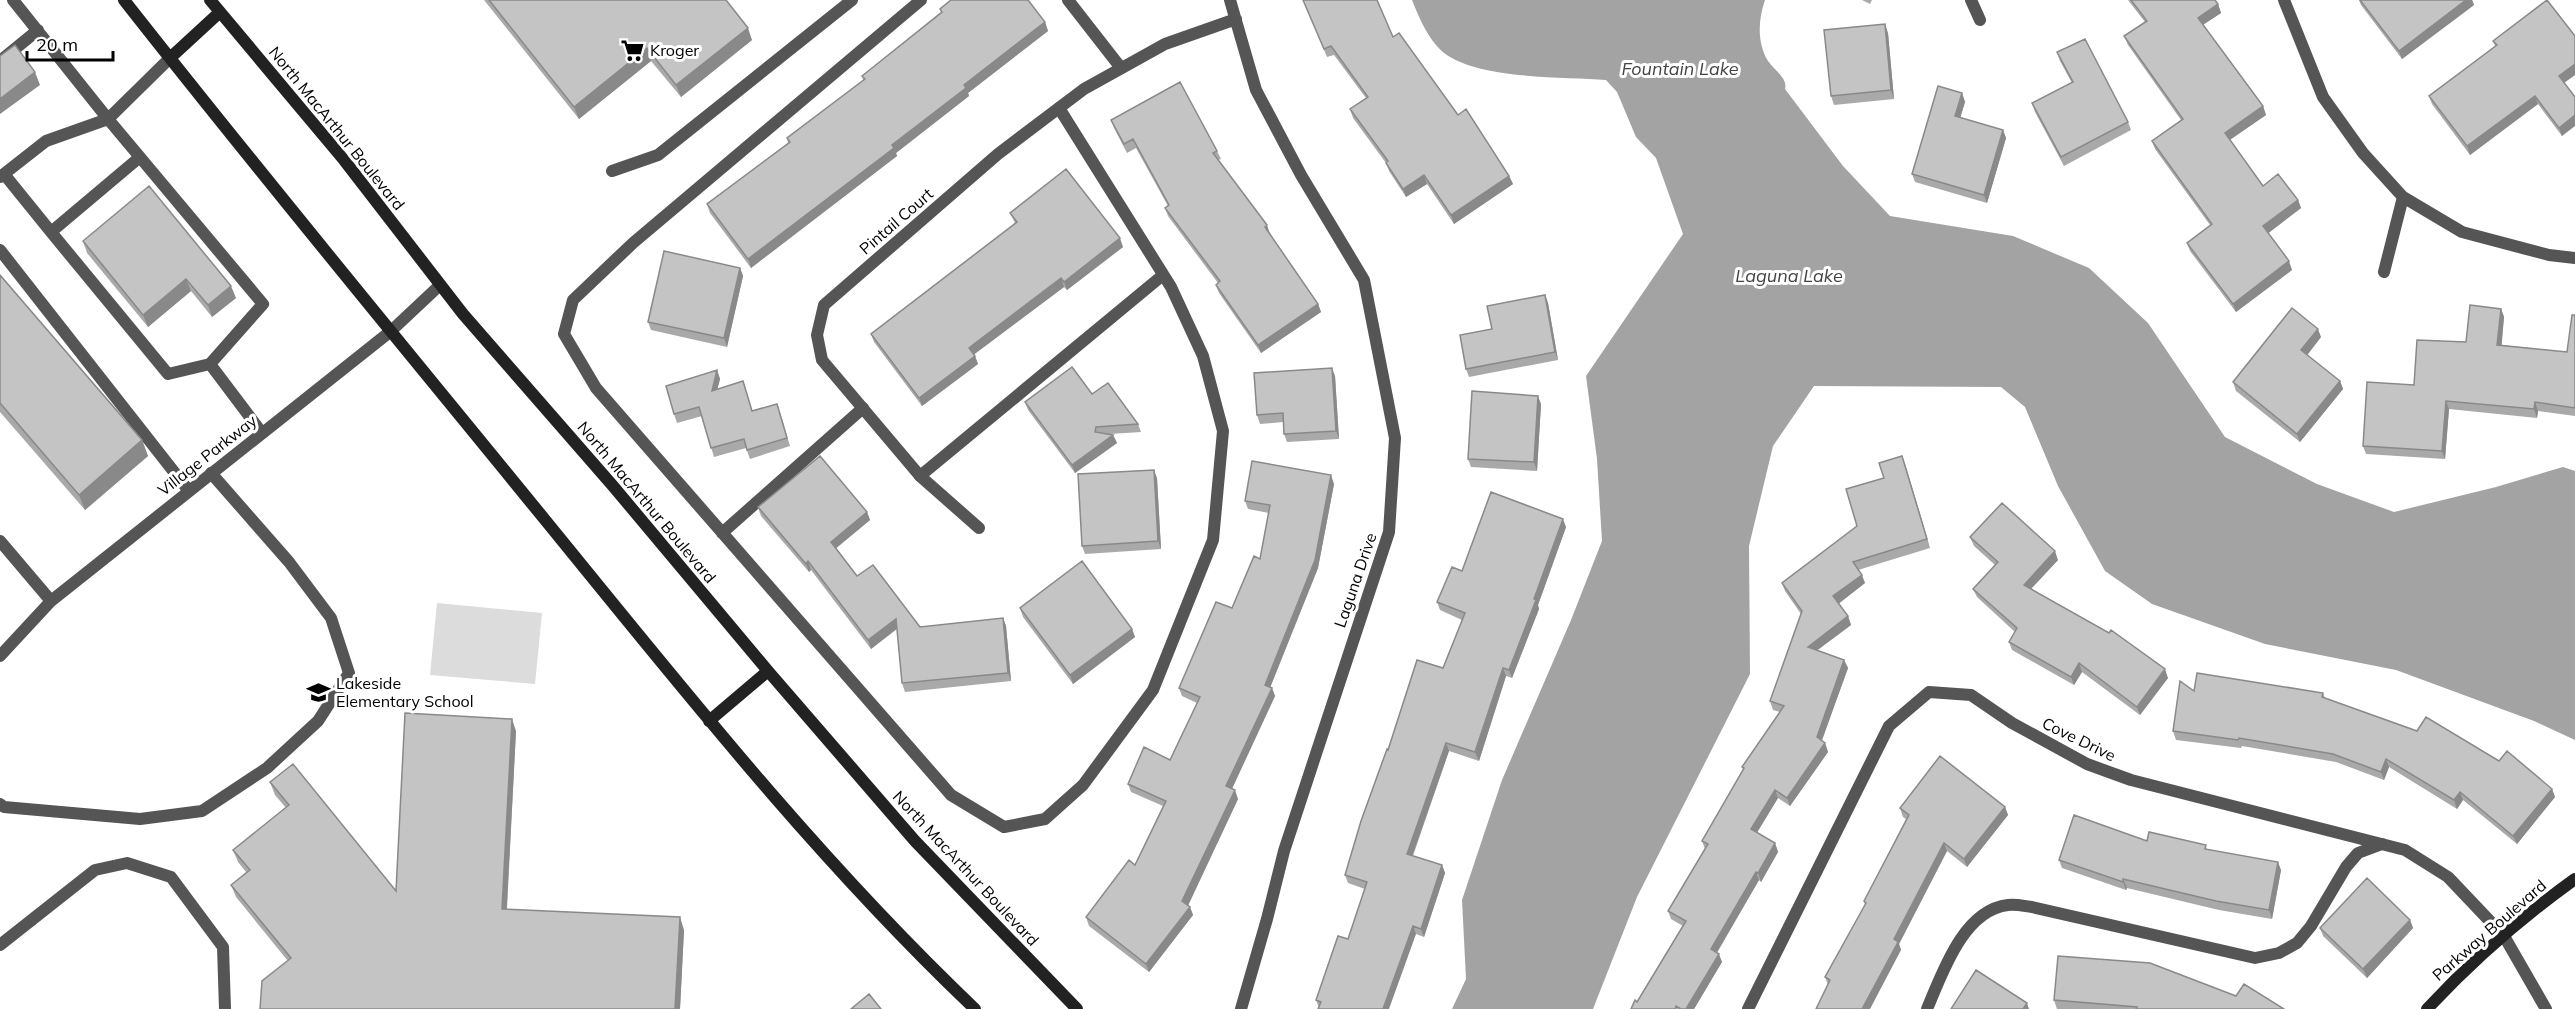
<svg xmlns="http://www.w3.org/2000/svg" width="2575" height="1009" viewBox="0 0 2575 1009" font-family="Mulish,sans-serif">
  <rect width="100%" height="100%" fill="#fff"/>
  <path fill="#dcdcdc" d="M437 603 542 613 535 684 430 675Z"/>
  <path fill="#a3a3a3" d="M1412 0H1765C1758 20 1757 43 1768 61 1774 70 1788 78 1785 89L1843 166 1890 216 2013 236 2089 268 2148 323 2225 437 2317 484 2394 512 2496 487 2563 467 2575 471V740L2534 721 2396 670 2265 644 2152 604 2105 571 2058 486 2025 407 2001 387 1814 386 1773 446 1749 546 1750 674 1637 897 1593 1009H1452L1466 979 1462 900 1502 780 1571 620 1602 541 1597 459 1586 376 1683 234 1656 158 1636 137 1617 92 1606 80C1562 76 1464 81 1436 45 1425 32 1418 15 1412 0Z"/>
  <g fill="none" stroke-linecap="round" stroke-linejoin="round">
    <path stroke="#555" stroke-width="12" d="M921 0 633 243 573 300 564 334 596 388 951 795 1004 827 1045 819 1083 785 1153 690 1213 540 1223 431 1203 356 1171 287 1059 108
      M1068 0 1121 68
      M170 58 108 119 263 304 210 364 262 433
      M0 61 38 30
      M140 157 51 232 168 374 210 364
      M612 171 658 155 852 0
      M4 174 51 232
      M0 177 46 141 108 119 13 0
      M0 250 189 491
      M920 476 1163 275
      M722 533 863 408
      M0 804 4 807 140 819 202 811 267 768 318 721 349 673 331 618 289 562 211 473
      M0 945 95 870 127 863 171 877 223 947 225 1009
      M1927 1009C1942 974 1963 910 2008 905 2016 904 2024 906 2032 907L2255 958 2279 953 2297 943 2311 926 2346 867 2358 853 2382 844"/>
    <path stroke="#555" stroke-width="12" d="M1230 0 1256 90 1301 175 1364 280 1395 438 1389 532 1284 851 1267 919 1241 1009
      M1971 0 1980 20
      M2284 0 2323 97 2363 153 2403 197 2462 232 2549 255 2575 258
      M2384 272 2403 197
      M979 528 920 476 822 360 817 335 824 305 998 154 1084 89 1165 44 1236 19
      M0 541 51 601
      M0 656 51 601 391 331 440 285
      M1748 1009 1889 726 1929 692 1971 695 2012 723 2087 764 2131 780 2405 850 2448 877 2504 936 2546 1009"/>
    <path stroke="#222" stroke-width="12" d="M124 0C262 176 405 348 546 521 683 689 818 860 975 1009
      M210 0 344 160 463 314 613 486 768 671 915 841 1077 1009
      M170 58 220 12
      M709 721 768 671
      M2427 1009C2472 961 2522 917 2575 879"/>
  </g>
  <path fill="#a9a9a9" d="M484 0H726L752 40 681 97 651 61 579 119Z
    M1303 0 1393 37 1509 176 1513 184 1454 224 1427 184 1406 197 1389 171 1386 163 1353 118 1350 109 1366 98 1334 55 1327 57Z
    M1862 0H1872L1870 4Z
    M2128 0H2215L2218 4 2221 13 2203 25 2263 106 2266 115 2230 140 2263 186 2298 200 2301 208 2268 233 2292 270 2236 312 2190 251 2187 243 2210 225 2155 149 2152 141 2181 120 2128 45 2124 36 2145 22Z
    M2359 0H2472L2474 5 2402 59 2361 5Z
    M940 9 1045 22 1048 31 968 93 969 96 896 153 897 156 751 268 710 213 707 204 788 143 787 138 863 80 862 76 941 12Z
    M1888 33 1894 99 1834 105 1831 96Z
    M2575 36V75L2564 83 2562 136 2538 104 2470 155 2432 104 2429 96 2495 46 2493 41Z
    M2057 52 2128 122 2131 130 2064 166 2035 112 2032 103 2072 83 2060 61Z
    M1962 93 1965 102 1960 118 2003 130 2006 138 1987 203 1915 182 1912 174Z
    M1111 120 1217 151 1221 159 1218 160 1270 234 1318 304 1321 312 1261 353 1219 293 1216 285 1218 283 1168 216 1165 208 1168 206 1136 148 1127 153 1114 128Z
    M1010 213 1123 247 1067 290 1064 287 974 354 978 364 922 406 874 342 871 334 1015 223Z
    M83 241 236 298 212 317 191 291 148 327 87 253Z
    M740 268 743 276 727 347 651 330 648 322Z
    M0 275 142 440 148 456 85 510 0 412Z
    M1545 295 1548 303 1558 360 1469 377 1466 369 1492 329Z
    M2501 309 2504 317 2501 345 2567 352 2575 315V416L2538 411 2537 418 2449 409 2445 459 2366 454 2363 446 2414 385 2466 342Z
    M2321 337 2307 355 2340 381 2343 389 2300 442 2236 391 2233 382Z
    M717 370 720 379 717 389 743 381 752 410 780 412 790 446 750 459 746 448 714 457 702 416 677 423 674 414Z
    M1335 376 1339 439 1287 442 1284 434 1283 422 1260 424 1257 415Z
    M1092 394 1138 424 1141 432 1110 434 1113 435 1117 443 1075 473 1028 410 1025 402Z
    M1541 404 1537 471 1471 467 1468 459Z
    M1905 464 1930 548 1858 570 1865 583 1839 603 1848 616 1851 625 1817 650 1844 660 1848 668 1821 741 1825 743 1828 752 1790 806 1778 798 1757 833 1775 843 1778 852 1761 882 1759 880 1717 953 1722 962 1694 1009H1631L1637 1002 1683 926 1671 919 1668 911 1705 849 1702 841 1743 770 1742 767 1780 712 1773 710 1770 701 1801 614 1785 591 1782 583 1857 526Z
    M1157 478 1161 549 1085 554 1082 546Z
    M1334 484 1318 568 1270 687 1272 688 1275 696 1232 789 1238 799 1188 905 1190 907 1193 915 1149 972 1089 926 1086 917 1135 865 1163 806 1131 792 1128 784 1170 760 1197 703 1182 696 1179 688 1232 608 1260 559 1269 513 1248 509 1245 501Z
    M758 507 867 512 870 520 836 548 857 576 920 627 1003 618 1006 626 1011 681 905 692 902 683 897 629 871 649 811 570 809 572 761 516Z
    M1566 527 1538 605 1539 609 1512 678 1506 676 1479 761 1449 751 1413 856 1442 865 1445 873 1424 937 1416 934 1319 1008 1316 1000 1348 939 1365 889 1348 883 1345 875 1388 750 1443 668 1462 620 1440 610 1437 602 1462 571Z
    M1970 537 2058 560 2031 589 2168 678 2140 715 2082 672 2074 685 2012 650 2009 642 2015 632 1977 597 1973 589 1995 565 1974 546Z
    M1020 608 1132 629 1135 637 1073 684 1023 617Z
    M2194 691 2323 693 2325 698 2499 761 2552 789 2555 797 2517 844 2463 800 2457 809 2389 767 2384 780 2336 762 2242 746 2241 748 2176 740 2173 731Z
    M516 731 507 909 684 930 680 1009H260L288 961 236 897 231 885 246 872 238 862 233 850 286 808 275 795 270 782 396 891Z
    M2005 807 2008 815 1967 867 1947 851 1899 944 1901 950 1828 985 1825 977 1865 905 1864 901 1906 819 1903 817 1900 808Z
    M2147 841 2208 849 2281 870 2272 919 2219 910 2127 888 2126 890 2062 868 2059 860Z
    M2410 920 2413 928 2367 978 2323 936 2320 928Z
    M2236 996 2284 1009H2057L2054 1000Z"/>
  <path fill="#898989" d="M2466 0H2472L2474 5 2402 59 2399 51Z
    M2218 4 2221 13 2201 26 2198 18Z
    M1045 22 1048 31 968 93 969 96 896 153 897 156 751 268 748 259 964 85Z
    M1885 24 1888 33 1894 99 1891 90Z
    M748 28 752 40 681 97 676 85Z
    M647 48 651 61 579 119 574 107Z
    M2575 64V75L2562 84 2559 76Z
    M35 72 40 85 0 114V99Z
    M1962 93 1965 102 1958 125 1955 116Z
    M2535 96 2538 104 2470 155 2467 146Z
    M2263 106 2266 115 2228 141 2225 133Z
    M2575 115V126L2562 136 2559 128Z
    M2003 130 2006 138 1987 203 1984 195Z
    M1424 175 1427 184 1406 197 1403 189Z
    M1509 176 1513 184 1454 224 1451 215Z
    M2298 200 2301 208 2266 235 2263 226Z
    M1267 225 1270 234 1268 236 1265 227Z
    M1120 238 1123 247 1067 290 1064 282Z
    M2289 261 2292 270 2236 312 2233 304Z
    M740 268 743 276 727 347 724 338Z
    M1061 278 1064 287 972 356 969 348Z
    M186 279 191 291 148 327 143 315Z
    M231 286 236 298 212 317 208 305Z
    M1545 295 1548 303 1558 360 1555 352Z
    M1318 304 1321 312 1261 353 1258 345Z
    M2501 309 2504 317 2501 353 2497 345Z
    M2318 329 2321 337 2305 358 2301 350Z
    M975 356 978 364 922 406 919 398Z
    M1332 368 1335 376 1339 439 1336 431Z
    M717 370 720 379 715 399 712 391Z
    M2340 381 2343 389 2300 442 2297 434Z
    M1538 396 1541 404 1537 471 1534 462Z
    M2446 401 2449 409 2445 459 2442 451Z
    M2535 402 2538 411 2537 418 2534 409Z
    M1113 435 1117 443 1075 473 1072 465Z
    M142 440 148 456 85 510 79 495Z
    M1902 456 1905 464 1930 548 1927 539Z
    M1154 470 1157 478 1161 549 1158 541Z
    M1331 475 1334 484 1318 568 1268 693 1265 685Z
    M867 512 870 520 834 550 831 542Z
    M1563 519 1566 527 1538 605 1539 609 1512 678 1509 670Z
    M2055 551 2058 560 2027 593 2024 585Z
    M808 561 811 570 809 572 806 564Z
    M1862 575 1865 583 1837 605 1833 596Z
    M1848 616 1851 625 1811 655 1808 647Z
    M1003 618 1006 626 1011 681 1008 673Z
    M896 619 899 627 871 649 868 640Z
    M1132 629 1135 637 1073 684 1070 675Z
    M1844 660 1848 668 1820 746 1817 737Z
    M2079 663 2082 672 2074 685 2071 677Z
    M1503 668 1506 676 1479 761 1475 752Z
    M2165 669 2168 678 2140 715 2137 707Z
    M1272 688 1275 696 1229 795 1226 786Z
    M512 719 516 731 506 921 502 909Z
    M1446 743 1449 751 1410 862 1407 854Z
    M1825 743 1828 752 1790 806 1787 798Z
    M2386 759 2389 767 2384 780 2381 772Z
    M2552 789 2555 797 2517 844 2513 836Z
    M1235 790 1238 799 1186 910 1182 901Z
    M1775 790 1778 798 1754 837 1751 829Z
    M2460 792 2463 800 2457 809 2454 800Z
    M2005 807 2008 815 1967 867 1964 859Z
    M1775 843 1778 852 1761 882 1758 873Z
    M1944 843 1947 851 1899 944 1901 950 1870 1009H1862L1894 939Z
    M2278 862 2281 870 2272 919 2269 910Z
    M1442 865 1445 873 1424 937 1421 929Z
    M1756 872 1759 880 1714 957 1711 949Z
    M2123 879 2127 888 2126 890 2123 882Z
    M1190 907 1193 915 1149 972 1146 964Z
    M680 917 684 930 680 1009H675Z
    M2410 920 2413 928 2367 978 2363 969Z
    M1413 926 1416 934 1389 1009H1383Z
    M1719 954 1722 962 1694 1009H1686Z
    M2027 1003 2029 1009H2023Z"/>
  <path fill="#c4c4c4" stroke="#898989" stroke-width="1.5" d="M489 0H726L748 28 676 85 647 48 574 107Z
    M951 0H1028L1045 22 964 85 966 88 892 145 894 148 748 259 707 204 790 142 787 138 865 79 862 76 942 12 940 9Z
    M1303 0H1377L1393 37 1399 33 1458 115 1466 109 1509 176 1451 215 1424 175 1403 189 1386 163 1388 161 1350 109 1368 97 1331 46 1324 49Z
    M2131 0H2215L2218 4 2198 18 2263 106 2225 133 2263 186 2278 174 2298 200 2263 226 2289 261 2233 304 2187 243 2212 224 2152 141 2183 119 2124 36 2147 21Z
    M2360 0H2466L2399 51Z
    M2547 0 2575 36V64L2559 76 2575 97V115L2559 128 2535 96 2467 146 2429 96 2497 45 2493 41Z
    M1885 24 1891 90 1831 96 1824 30Z
    M2085 39 2128 122 2061 157 2032 103 2073 82 2057 52Z
    M15 45 35 72 0 99V56Z
    M1180 82 1217 151 1213 153 1267 225 1265 227 1318 304 1258 345 1216 285 1220 281 1165 208 1169 205 1133 139 1124 144 1111 120Z
    M1938 86 1962 93 1955 116 2003 130 1984 195 1912 174Z
    M1066 169 1120 238 1064 282 1061 278 969 348 975 356 919 398 871 334 1017 222 1010 213Z
    M149 186 231 286 208 305 186 279 143 315 83 241Z
    M664 251 740 268 724 338 648 322Z
    M0 275 142 440 79 495 0 403Z
    M1545 295 1555 352 1466 369 1460 335 1492 329 1487 306Z
    M2470 305 2501 309 2497 345 2567 352 2572 315H2575V408L2535 402 2534 409 2446 401 2442 451 2363 446 2367 382 2414 385 2417 340 2466 342Z
    M2292 308 2318 329 2301 350 2340 381 2297 434 2233 382Z
    M1072 367 1092 394 1108 383 1138 424 1096 427 1095 432 1113 435 1072 465 1025 402Z
    M1332 368 1336 431 1284 434 1283 413 1257 415 1254 373Z
    M717 370 712 391 743 381 752 411 777 404 787 438 747 450 744 439 711 448 699 407 674 414 666 386Z
    M1472 391 1538 396 1534 462 1468 459Z
    M820 456 867 512 831 542 857 576 873 565 920 627 1003 618 1008 673 902 683 896 619 868 640 808 561 806 564 758 507Z
    M1902 456 1927 539 1853 562 1862 575 1833 596 1848 616 1808 647 1844 660 1817 737 1825 743 1787 798 1775 790 1751 829 1775 843 1758 873 1756 872 1711 949 1719 954 1686 1009H1681L1676 1006 1675 1009H1631L1635 1000 1637 1002 1686 921 1668 911 1708 844 1702 841 1744 768 1742 767 1784 706 1770 701 1802 611 1782 583 1857 526 1846 489 1884 478 1879 463Z
    M1252 461 1331 475 1315 560 1265 685 1272 688 1226 786 1235 790 1182 901 1190 907 1146 964 1086 917 1129 860 1135 865 1166 801 1128 784 1144 747 1170 760 1200 697 1179 688 1216 602 1232 608 1254 556 1260 559 1270 505 1245 501Z
    M1154 470 1158 541 1082 546 1078 474Z
    M1491 492 1563 519 1534 599 1536 600 1509 670 1503 668 1475 752 1446 743 1407 854 1442 865 1421 929 1413 926 1383 1009H1318L1321 1002 1316 1000 1338 936 1348 939 1367 882 1345 875 1361 821 1387 749 1388 750 1417 660 1443 668 1465 613 1437 602 1452 567 1462 571Z
    M2002 503 2055 551 2024 585 2109 633 2111 630 2165 669 2137 707 2079 663 2071 677 2009 642 2017 628 1973 589 1998 562 1970 537Z
    M1082 561 1132 629 1070 675 1020 608Z
    M2197 673 2323 693 2322 697 2417 731 2426 717 2499 761 2507 751 2552 789 2513 836 2460 792 2454 800 2386 759 2381 772 2333 754 2239 738 2238 740 2173 731 2180 681 2194 691Z
    M405 713 512 719 502 909 680 917 675 1009H260L262 981 291 958 231 885 250 870 233 850 289 805 270 782 293 764 396 891Z
    M1940 756 2005 807 1964 859 1944 843 1894 939 1898 942 1862 1009H1816L1830 980 1825 977 1866 903 1864 901 1909 815 1900 808Z
    M2074 815 2147 841 2149 832 2206 845 2205 849 2278 862 2269 910 2216 901 2123 879V882L2059 860Z
    M2367 878 2410 920 2363 969 2320 928Z
    M2058 956 2150 963 2236 996 2244 984 2284 1009H2136L2137 1007 2054 1000Z
    M1976 970 2027 1003 2023 1009H1951Z
    M869 994 881 1009H851Z"/>
  <defs>
    <symbol id="supermarket-bare" viewBox="-9 -9 18 18"><path d="M-6-5.5h2.5l.6 2H6L4.5 2H-2.5L-4.4-4H-6ZM-1.5 3.2a1.3 1.3 0 1 0 .1 0ZM3 3.2a1.3 1.3 0 1 0 .1 0Z" fill="#000" stroke="#fff" stroke-width="2.5" paint-order="stroke"/></symbol>
    <symbol id="school-bare" viewBox="-9 -9 18 18"><path d="M0-5L7-2L0 1L-7-2ZM-4 1L0 2.5L4 1V4Q0 6-4 4Z" fill="#000" stroke="#fff" stroke-width="2.5" paint-order="stroke"/></symbol>
  </defs>
  <g fill-rule="evenodd">
    <use href="#supermarket-bare" x="616" y="34" width="33" height="33"/>
    <use href="#school-bare" x="302" y="676" width="33" height="33"/>
  </g>
  <g text-anchor="middle" dominant-baseline="central" stroke-width="6" stroke-linejoin="round" paint-order="stroke">
    <g font-size="16" fill="#000" stroke="#fff" text-anchor="start">
      <text x="650" y="50">Kroger</text>
      <text x="336" y="683">Lakeside<tspan x="336" dy="18">Elementary School</tspan></text>
    </g>
    <g font-size="16" fill="#000" stroke="#fff">
      <text transform="translate(337 128) rotate(51)">North MacArthur Boulevard</text>
      <text transform="translate(896 221) rotate(-41)">Pintail Court</text>
      <text transform="translate(207 455) rotate(-38)">Village Parkway</text>
      <text transform="translate(647 502) rotate(50)">North MacArthur Boulevard</text>
      <text transform="translate(1355 580) rotate(-71)">Laguna Drive</text>
      <text transform="translate(2079 739) rotate(26)">Cove Drive</text>
      <text transform="translate(966 868) rotate(47)">North MacArthur Boulevard</text>
      <text transform="translate(2489 930) rotate(-41)">Parkway Boulevard</text>
    </g>
    <g font-size="18" font-style="italic" fill="#444" stroke="#fff">
      <text x="1680" y="68">Fountain Lake</text>
      <text x="1789" y="275">Laguna Lake</text>
    </g>
  </g>
  <path d="M27 51v9h86v-9" fill="none" stroke="#000000" stroke-width="3"/>
  <text x="36" y="51" font-size="18" fill="#000000" stroke="#ffffff" stroke-width="4.5" paint-order="stroke">20 m</text>
</svg>
